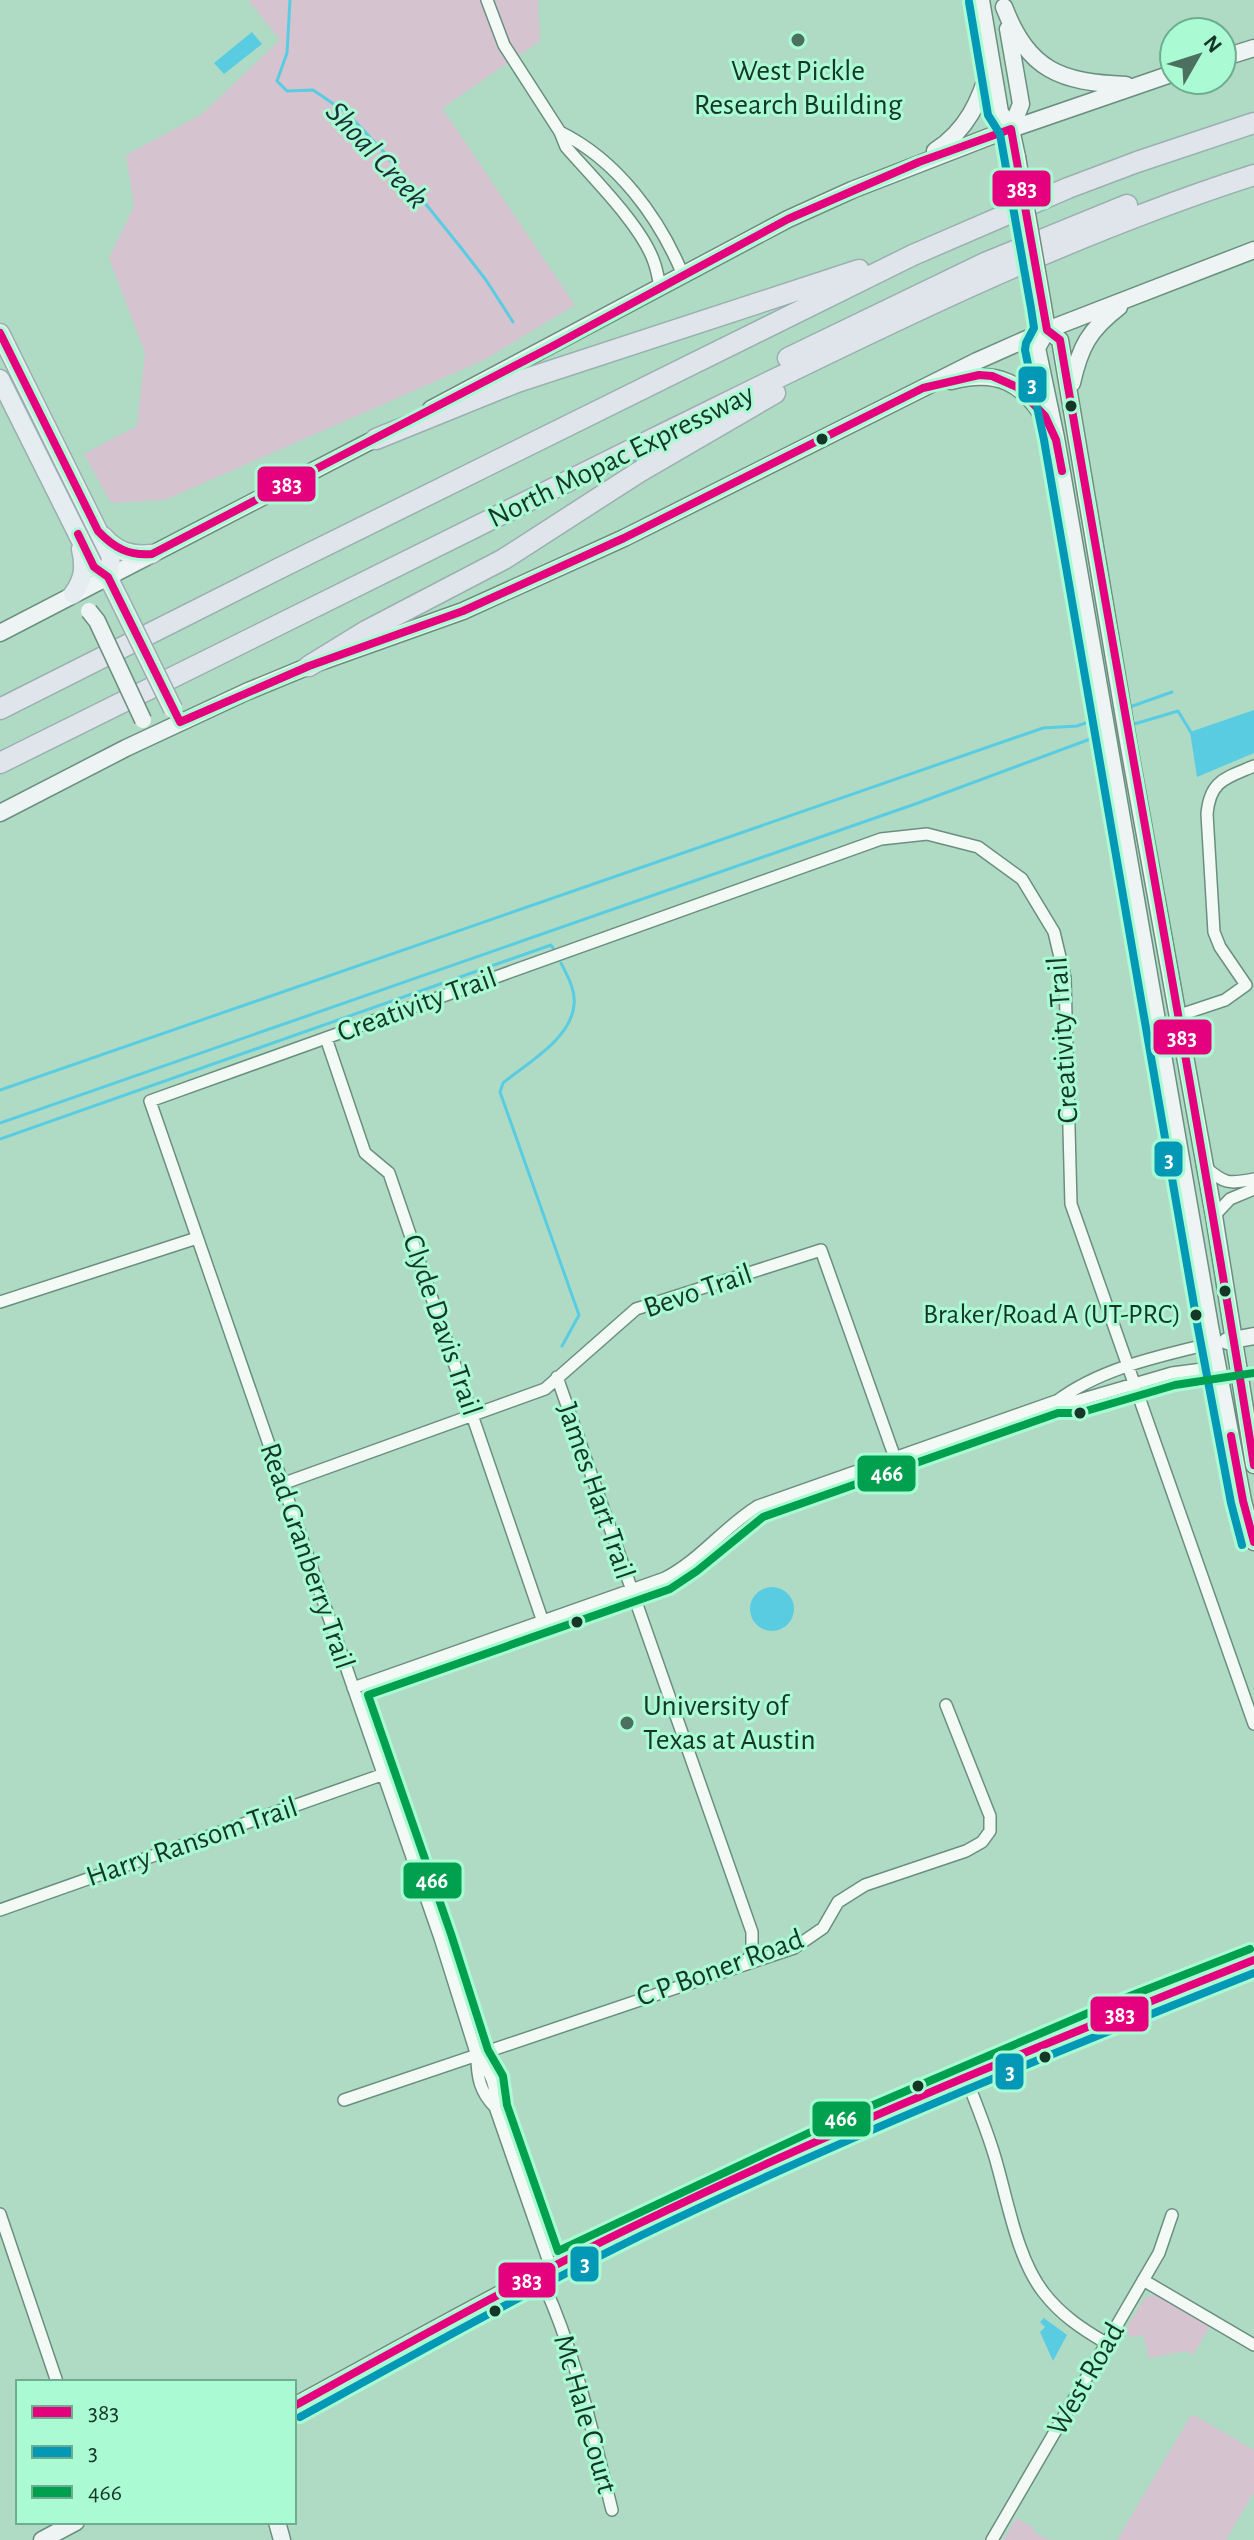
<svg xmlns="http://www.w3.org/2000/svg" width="1254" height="2540" viewBox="0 0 1254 2540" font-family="'Alegreya Sans',sans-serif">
  <rect width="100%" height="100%" fill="#afdbc5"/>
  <path fill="#d5c4d0" d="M248 0H538L540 41 442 108 575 305 484 360 165 500 111 503 84 454 137 426 145 353 109 258 134 206 126 155 202 114 280 40Z
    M1151 2295 1160 2297 1210 2326 1193 2355 1186 2351 1149 2358 1143 2335 1133 2337 1124 2332 1143 2300Z
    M1194 2415 1254 2450V2492L1226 2540H1117L1190 2417Z
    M1016 2518 1034 2528 1033 2531 1049 2540H1003Z"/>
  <path fill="#59cce2" d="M252 32 262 44 224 74 214 63Z
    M1254 710V753L1197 777 1190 732Z
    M750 1609a22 22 0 1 1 44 0a22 22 0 1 1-44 0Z
    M1044 2318 1067 2335 1053 2361 1040 2332 1045 2327 1040 2322Z"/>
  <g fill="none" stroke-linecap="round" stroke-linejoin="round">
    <path stroke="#59cce2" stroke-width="3" d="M290 0 287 53 277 81 287 91 313 90 347 113 383 151 462 249 486 280 513 322
      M1127 708 1172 692
      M1131 725 1178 711 1192 734
      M561 963C567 975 576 990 574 1005 571 1039 527 1063 503 1083L500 1092 579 1315 562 1346
      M0 1090 1043 728 1077 726 1097 719
      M0 1123 918 803 1101 735
      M0 1139 551 945 553 948"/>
    <defs>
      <path id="street" d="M487 0 504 45 560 132 566 147C592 177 642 226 654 262 657 270 658 278 660 286
        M560 132C617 160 659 217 683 275
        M1177 1016 1225 1000 1246 985 1220 947 1214 932 1207 814C1210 780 1226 778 1254 766
        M326 1038 365 1153 389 1173 543 1622
        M1205 1167C1225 1184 1228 1184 1254 1179
        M1214 1216 1230 1199 1254 1189
        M0 1302 197 1238
        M557 1377 752 1932V1954L743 1964
        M1057 1401C1101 1368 1160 1356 1213 1343
        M282 1484 545 1389 636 1309 821 1250 895 1458
        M353 1688 665 1578C700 1560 724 1527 758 1506L1056 1401H1076L1172 1373 1218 1367
        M0 1910 384 1774
        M477 2056C491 2072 497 2086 495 2107
        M966 2078C976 2103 986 2128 994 2154 1007 2196 1016 2258 1044 2293 1061 2315 1082 2329 1106 2343
        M344 2100 794 1948 823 1928 838 1902 865 1885 966 1851 982 1842 990 1831V1816L946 1705
        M0 2214 57 2382
        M551 2268 495 2107C480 2092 477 2077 477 2056L440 1938 150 1101 881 839 927 834 978 847 1022 879 1054 932 1065 978 1071 1204 1254 1724
        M539 2274C575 2349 592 2431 612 2510
        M1143 2280 1254 2345
        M992 2540 1159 2253 1172 2215"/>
      <path id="secondary" d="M981 0 1000 112 1011 129 1017 157
        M1004 7C1029 71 1060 82 1126 85
        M1008 29 1021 104 1011 129
        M1222 58 1254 48
        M935 151C967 130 980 101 990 66
        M1043 306 1047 330 1037 348 1056 438 1210 1326 1243 1501 1254 1542
        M1047 330 1060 340 1129 747 1214 1216 1254 1465
        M951 381C997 369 1024 382 1047 423
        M1072 383C1080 347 1089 330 1119 307
        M431 409 788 219 852 190 991 136 1174 73
        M0 633 386 433
        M0 813 126 748 246 692 309 666 463 611 624 538 977 361 1047 330 1254 250
        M1227 1341 1254 1336
        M294 2406C379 2360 464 2312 550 2268 778 2151 1016 2054 1254 1960
        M277 2522 282 2540
        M42 2540 76 2522"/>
      <path id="primary" d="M0 333 111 557 108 577
        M0 379 94 567 108 577 119 599
        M103 536C117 552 131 556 152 554
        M73 594C84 579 85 567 81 549"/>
      <path id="highway" d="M788 358 985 263 1127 205
        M376 439 517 382 859 270
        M309 666 366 631 504 559 639 472 775 393
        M0 709 278 569 913 255 1068 188 1137 162 1254 123
        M0 763C218 654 437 547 655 438 851 342 1046 242 1254 175"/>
    </defs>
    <use href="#street" stroke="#6b8f7f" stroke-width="14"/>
    <use href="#secondary" stroke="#6b8f7f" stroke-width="19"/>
    <use href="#primary" stroke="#9ab0ae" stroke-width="21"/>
    <use href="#highway" stroke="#9ab0ae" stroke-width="23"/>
    <use href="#street" stroke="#f3faf6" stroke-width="11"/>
    <use href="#secondary" stroke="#edf4f3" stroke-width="16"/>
    <use href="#primary" stroke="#e6edf0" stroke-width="18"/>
    <use href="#highway" stroke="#dfe5eb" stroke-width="20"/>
    <defs>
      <path id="secondary-bridge" d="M1017 157 1043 306
        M89 611 97 621 143 720"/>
      <path id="primary-bridge" d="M119 599 173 709"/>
    </defs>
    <use href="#secondary-bridge" stroke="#6b8f7f" stroke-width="19" stroke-linecap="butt"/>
    <use href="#primary-bridge" stroke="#9ab0ae" stroke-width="21" stroke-linecap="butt"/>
    <use href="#secondary-bridge" stroke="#edf4f3" stroke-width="16"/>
    <use href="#primary-bridge" stroke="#e6edf0" stroke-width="18"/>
    <defs>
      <path id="bus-1" d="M0 333 98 531C114 548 129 556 152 554L551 347 788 219 919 162 1011 129 1047 330 1060 340C1124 715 1194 1089 1254 1465
        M78 534 94 567 108 577 180 722 309 666 463 611 624 538 923 388 979 375 992 376 1017 387 1045 416 1056 440 1062 471
        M1231 1436 1243 1501 1254 1542
        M294 2406C407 2344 520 2281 636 2225 838 2127 1046 2043 1254 1960"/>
      <path id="bus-2" d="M969 2 988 115 1000 134 1031 308 1034 328 1026 343 1025 350 1044 440 1198 1328 1231 1503 1242 1545
        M300 2417C413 2355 526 2292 642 2235 842 2138 1048 2055 1254 1973"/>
      <path id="bus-3" d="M1250 1949 1107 2005 815 2130 558 2251 507 2105 503 2076 488 2050 451 1934 368 1695 670 1589 697 1571 763 1517 1058 1413H1079L1175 1385 1254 1373"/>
    </defs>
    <use href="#bus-1" stroke="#aafbd3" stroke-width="14"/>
    <use href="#bus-2" stroke="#aafbd3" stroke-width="14"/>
    <use href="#bus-3" stroke="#aafbd3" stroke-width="14"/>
    <use href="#bus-1" stroke="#e5007d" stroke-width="8"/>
    <use href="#bus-2" stroke="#0398b5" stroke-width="8"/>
    <use href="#bus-3" stroke="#01a04f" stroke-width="8"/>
  </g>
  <g fill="#4b705f" stroke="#aafbd3" stroke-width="3">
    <circle cx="798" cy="40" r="8"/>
    <circle cx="627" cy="1723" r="8"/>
  </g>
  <g fill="#153728" stroke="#aafbd3" stroke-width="3">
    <circle cx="1071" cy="406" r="7"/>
    <circle cx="822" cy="439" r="7"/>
    <circle cx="1225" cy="1291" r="7"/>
    <circle cx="1196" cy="1315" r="7"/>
    <circle cx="1080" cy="1413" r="7"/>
    <circle cx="577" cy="1622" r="7"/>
    <circle cx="1045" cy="2057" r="7"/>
    <circle cx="918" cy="2086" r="7"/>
    <circle cx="495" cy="2311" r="7"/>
  </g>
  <g text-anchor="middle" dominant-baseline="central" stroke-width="6" stroke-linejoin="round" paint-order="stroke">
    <g font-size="28" fill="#153728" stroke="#aafbd3" text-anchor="end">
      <text x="1181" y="1315">Braker/Road A (UT-PRC)</text>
    </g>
    <g font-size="30" fill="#153728" stroke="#aafbd3">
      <text x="798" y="71">West Pickle<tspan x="798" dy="34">Research Building</tspan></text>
      <text x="643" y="1706" text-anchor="start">University of<tspan x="643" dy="34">Texas at Austin</tspan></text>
    </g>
    <g font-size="30" fill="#153728" stroke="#aafbd3">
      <text transform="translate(621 456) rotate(-26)">North Mopac Expressway</text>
      <text transform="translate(417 1005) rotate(-20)">Creativity Trail</text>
      <text transform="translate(1063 1040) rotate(-94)">Creativity Trail</text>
      <text transform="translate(698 1291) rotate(-19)">Bevo Trail</text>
      <text transform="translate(442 1325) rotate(71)">Clyde Davis Trail</text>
      <text transform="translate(596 1491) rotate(71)">James Hart Trail</text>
      <text transform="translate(307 1556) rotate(71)">Read Granberry Trail</text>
      <text transform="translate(192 1842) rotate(-19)">Harry Ransom Trail</text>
      <text transform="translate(720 1968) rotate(-20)">C P Boner Road</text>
      <text transform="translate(1086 2379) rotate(-60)">West Road</text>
      <text transform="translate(585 2414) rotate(74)">Mc Hale Court</text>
    </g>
    <g font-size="32" font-style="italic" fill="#193038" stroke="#aafbd3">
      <text transform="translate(377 155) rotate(47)">Shoal Creek</text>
    </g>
  </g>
  <g stroke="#aafbd3" stroke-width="3">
    <rect x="991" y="169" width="61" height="39" rx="8" fill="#e5007d"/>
    <rect x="1017" y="365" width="31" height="39" rx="8" fill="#0398b5"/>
    <rect x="256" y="465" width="61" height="38" rx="8" fill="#e5007d"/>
    <rect x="1152" y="1018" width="61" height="38" rx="8" fill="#e5007d"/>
    <rect x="1153" y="1140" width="31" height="38" rx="8" fill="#0398b5"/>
    <rect x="856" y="1454" width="61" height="39" rx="8" fill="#01a04f"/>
    <rect x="402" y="1861" width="61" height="39" rx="8" fill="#01a04f"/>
    <rect x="1089" y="1995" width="61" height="38" rx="8" fill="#e5007d"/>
    <rect x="994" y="2052" width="31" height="39" rx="8" fill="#0398b5"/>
    <rect x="811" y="2100" width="61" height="38" rx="8" fill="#01a04f"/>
    <rect x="569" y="2245" width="31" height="38" rx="8" fill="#0398b5"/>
    <rect x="497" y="2261" width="60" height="38" rx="8" fill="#e5007d"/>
  </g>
  <g font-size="22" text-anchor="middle" font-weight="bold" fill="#fff">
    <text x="1022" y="196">383</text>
    <text x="1032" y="392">3</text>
    <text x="287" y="492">383</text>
    <text x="1182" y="1045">383</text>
    <text x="1169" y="1167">3</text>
    <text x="887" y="1481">466</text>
    <text x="432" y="1888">466</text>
    <text x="1120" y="2022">383</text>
    <text x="1010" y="2079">3</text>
    <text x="841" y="2126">466</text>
    <text x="585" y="2271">3</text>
    <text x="527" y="2288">383</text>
  </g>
  <rect x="16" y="2380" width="280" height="144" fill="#aafbd3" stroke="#6ead8f" stroke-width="2"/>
  <rect x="32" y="2406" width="40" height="12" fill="#e5007d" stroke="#6ead8f" stroke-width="2"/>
  <text x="88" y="2420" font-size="24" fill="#153728">383</text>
  <rect x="32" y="2446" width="40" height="12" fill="#0398b5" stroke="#6ead8f" stroke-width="2"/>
  <text x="88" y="2460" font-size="24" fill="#153728">3</text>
  <rect x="32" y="2486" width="40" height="12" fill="#01a04f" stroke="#6ead8f" stroke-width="2"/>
  <text x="88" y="2500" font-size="24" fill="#153728">466</text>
  <g transform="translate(1198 56) rotate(51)"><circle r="38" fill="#aafbd3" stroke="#6ead8f" stroke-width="2"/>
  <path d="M0-6L14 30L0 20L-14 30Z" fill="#4b705f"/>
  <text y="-12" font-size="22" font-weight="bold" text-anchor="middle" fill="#153728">N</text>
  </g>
</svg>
